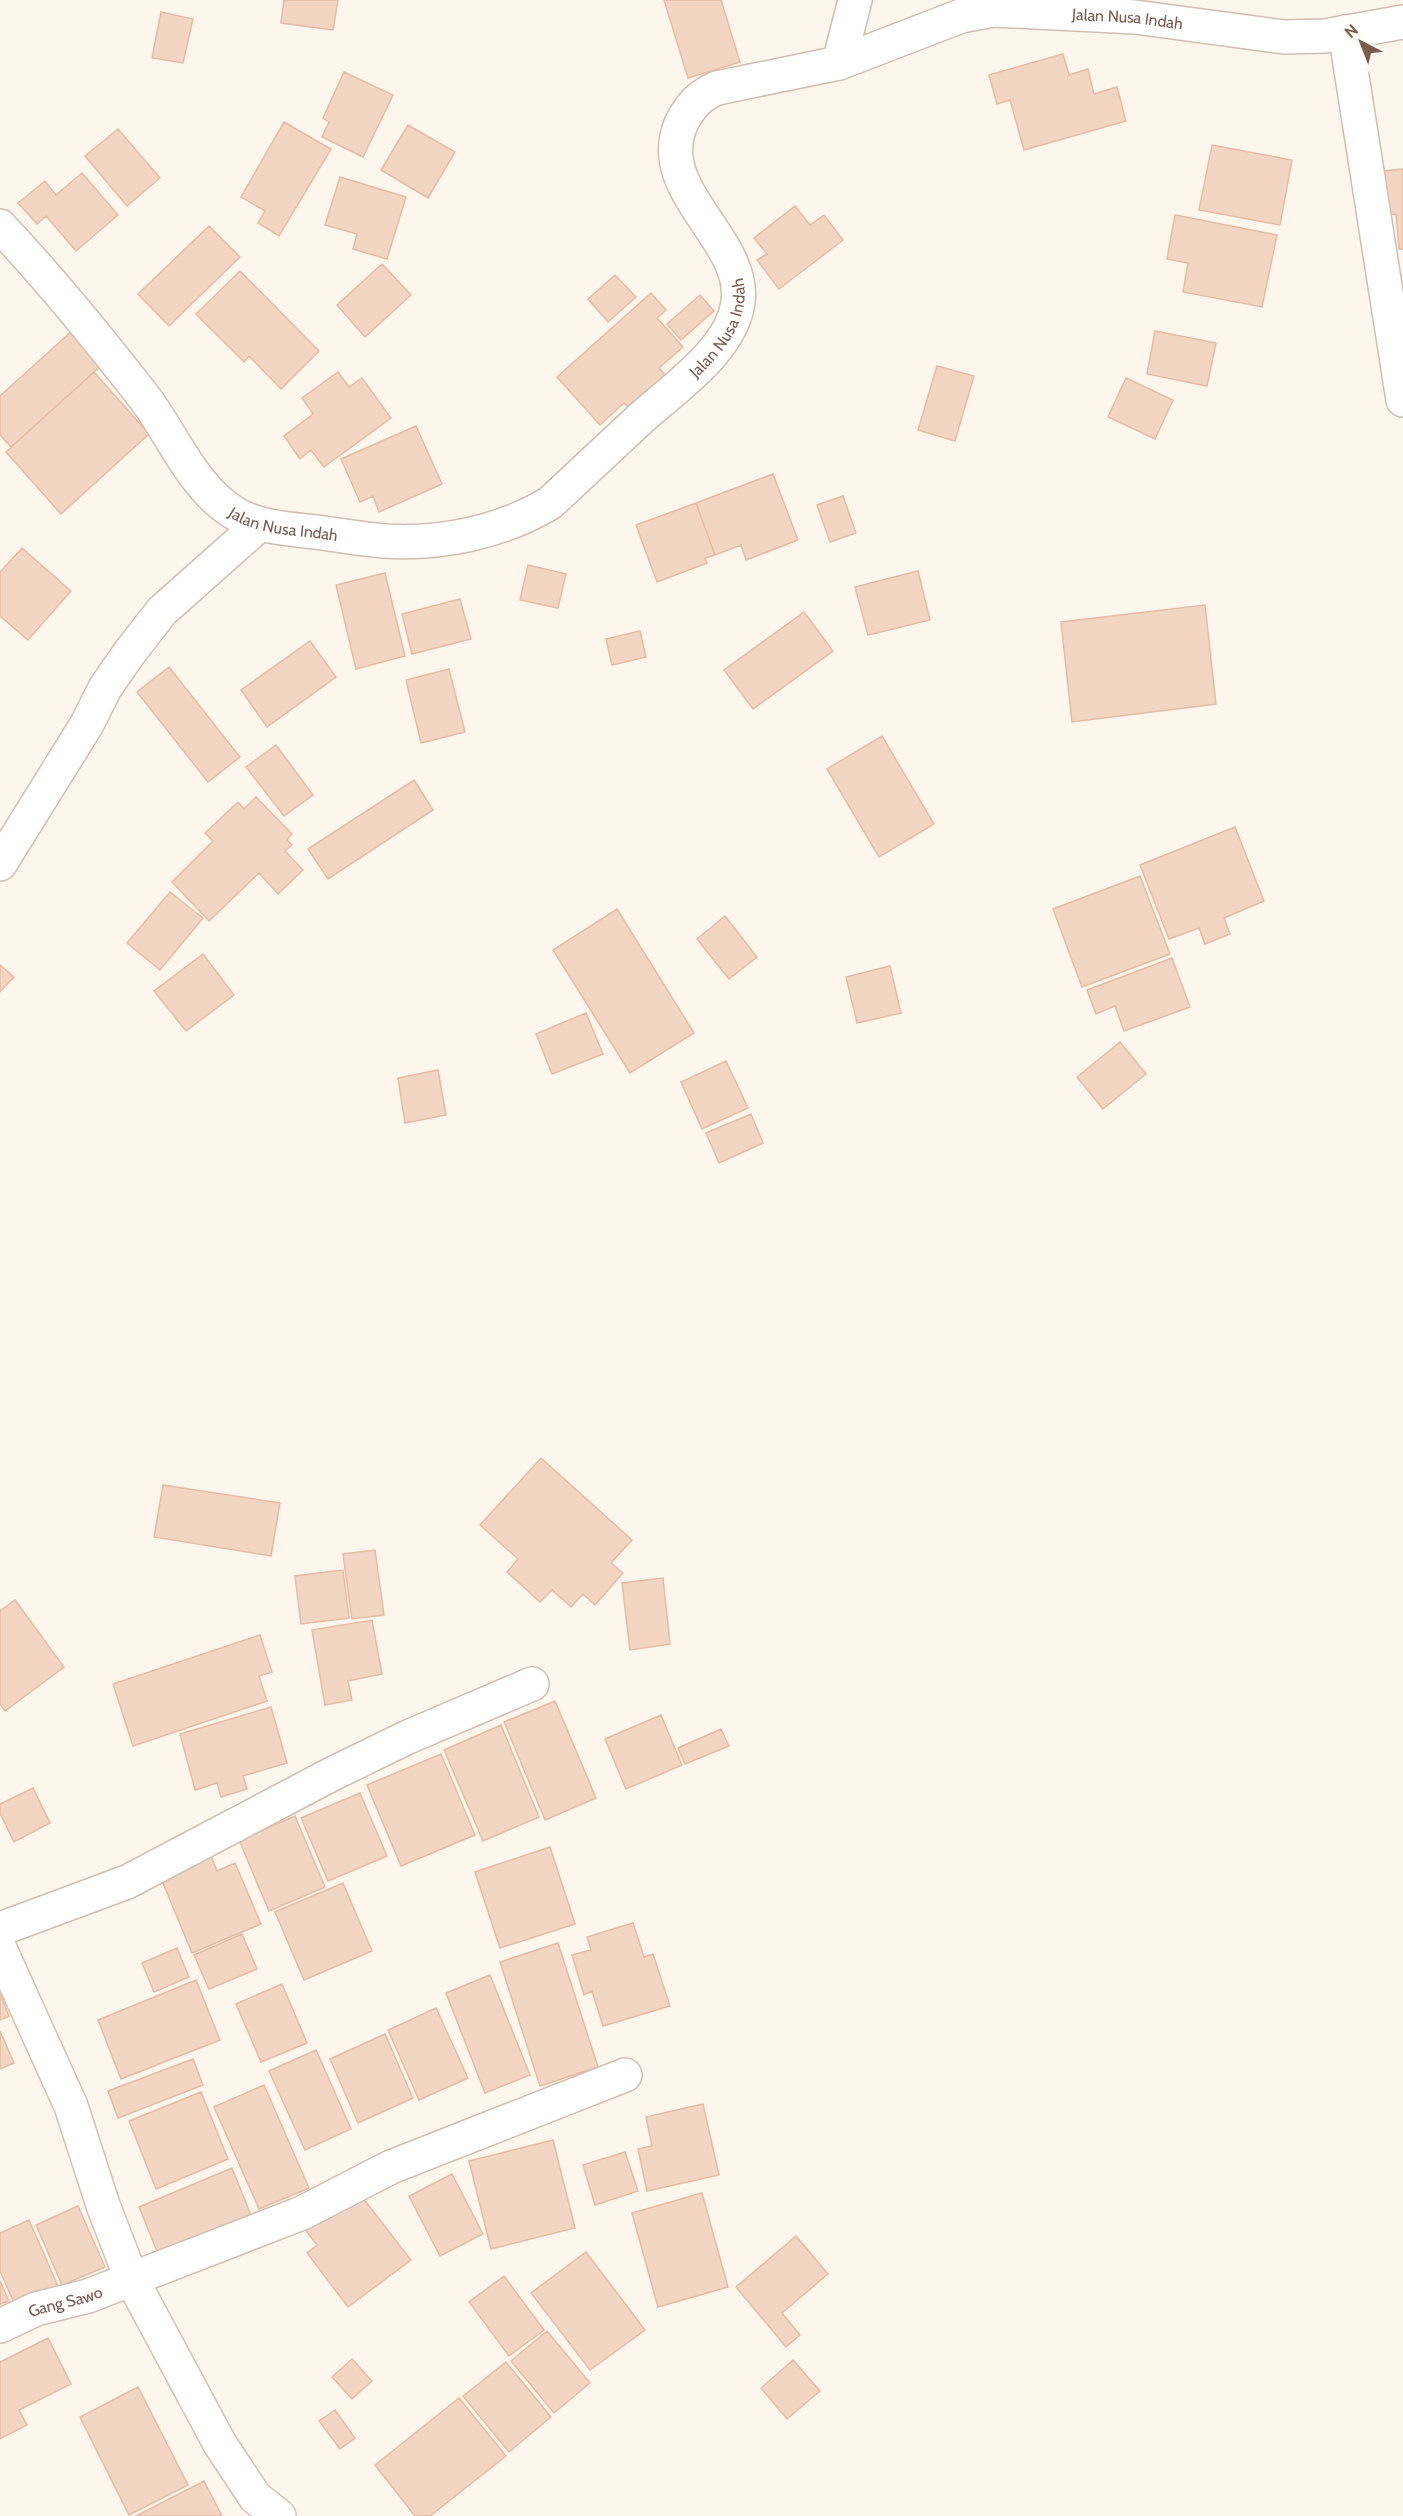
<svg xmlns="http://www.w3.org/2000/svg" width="1403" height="2516" viewBox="0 0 1403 2516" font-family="Cabin,sans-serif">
  <rect width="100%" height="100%" fill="#fdf6ec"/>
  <path fill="#f3d5c3" stroke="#e6bba3" stroke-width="1.5" d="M284 0H338L333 30 281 23Z
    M664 0H721L740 62 688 78Z
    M161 12 193 19 183 63 152 58Z
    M1063 54 1069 75 1088 69 1094 94 1117 87 1126 121 1024 150 1010 100 997 104 989 75Z
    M344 72 393 95 363 157 322 137 329 122 323 118Z
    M284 122 331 149 279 236 258 223 265 211 241 197Z
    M408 125 455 152 428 198 381 170Z
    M118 129 160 178 127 206 85 156Z
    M1212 145 1292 160 1280 225 1199 210Z
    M1403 169V249H1399L1396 214 1386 215 1383 171Z
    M82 173 118 215 76 251 46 216 37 224 18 203 45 181 56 195Z
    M340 177 406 197 387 259 353 249 357 234 325 225Z
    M795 206 810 225 824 215 843 240 779 289 757 260 767 254 754 238Z
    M1175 215 1277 235 1262 307 1183 292 1188 263 1167 259Z
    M209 226 240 257 169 326 138 294Z
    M382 264 411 295 365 337 337 305Z
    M240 271 319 351 281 389 249 356 244 362 196 314Z
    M615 275 636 297 608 322 588 299Z
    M651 293 666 310 657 318 683 347 659 368 667 377 630 409 624 403 600 425 557 377Z
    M700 295 714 311 681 340 667 324Z
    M73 330 103 364 11 447 0 435V396Z
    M1155 331 1216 343 1207 386 1147 374Z
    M937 366 974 376 955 441 918 430Z
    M94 372 149 434 61 514 6 452Z
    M338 372 349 387 362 378 391 418 324 467 311 450 300 459 284 436 313 414 302 398Z
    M1126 378 1173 400 1155 439 1108 417Z
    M416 426 442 484 379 512 373 496 360 502 341 459Z
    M773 474 798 540 746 560 741 545 715 555 696 503Z
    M843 496 856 533 830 542 817 505Z
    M696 503 715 555 705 558 707 563 657 582 636 525Z
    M22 548 71 591 28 640 0 616V572Z
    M528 565 566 574 558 608 520 600Z
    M918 571 930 620 868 635 855 587Z
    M385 573 405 656 356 669 336 585Z
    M460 599 471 639 412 654 402 614Z
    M1205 605 1216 704 1072 722 1061 622Z
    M804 612 833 651 753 709 724 670Z
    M640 631 646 657 612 665 606 639Z
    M310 641 336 677 267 727 241 690Z
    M169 667 240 757 208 782 137 692Z
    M449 669 465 732 421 743 406 680Z
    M882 736 934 824 879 857 827 769Z
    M276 745 313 795 284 816 246 767Z
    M414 780 433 810 328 879 308 849Z
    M256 797 292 834 287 840 292 845 285 851 303 870 278 894 259 873 209 921 172 882 213 841 205 833 238 802 244 809Z
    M1235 827 1264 901 1224 918 1230 934 1205 944 1199 928 1169 939 1140 865Z
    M1140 876 1170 954 1082 987 1053 909Z
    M170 892 203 918 160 970 127 943Z
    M617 909 694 1033 630 1073 553 950Z
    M725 916 757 957 729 979 697 939Z
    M203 954 234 995 186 1031 154 991Z
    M1172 958 1190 1007 1124 1031 1115 1006 1096 1014 1087 990Z
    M0 965 14 977 0 992Z
    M890 966 901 1013 857 1023 846 977Z
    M586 1013 603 1054 552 1074 536 1034Z
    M1120 1042 1146 1074 1103 1109 1077 1077Z
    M726 1061 748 1108 702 1129 681 1082Z
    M438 1070 446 1115 405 1123 398 1078Z
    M751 1114 763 1143 719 1163 706 1133Z
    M541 1458 632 1540 611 1563 623 1573 595 1605 583 1594 571 1607 552 1590 540 1602 507 1572 518 1559 480 1525Z
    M163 1485 280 1503 271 1556 154 1537Z
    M375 1550 384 1615 352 1619 343 1554Z
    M343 1570 349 1618 301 1624 295 1576Z
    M663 1578 670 1644 630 1650 622 1583Z
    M15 1600 64 1667 5 1711 0 1704V1611Z
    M372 1620 382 1674 348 1681 352 1700 325 1705 312 1630Z
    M260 1635 272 1672 259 1676 267 1701 133 1746 113 1684Z
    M555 1701 596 1798 545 1820 504 1722Z
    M271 1707 287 1763 243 1776 247 1789 221 1797 217 1783 195 1790 180 1734Z
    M661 1715 682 1765 626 1789 605 1739Z
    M501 1725 539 1817 483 1841 444 1750Z
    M721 1729 729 1746 685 1764 678 1748Z
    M441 1754 475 1835 401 1866 367 1785Z
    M33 1788 50 1823 14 1842 0 1813V1804Z
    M360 1793 387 1856 328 1881 301 1818Z
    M295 1816 325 1887 269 1911 239 1840Z
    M550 1847 575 1924 500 1948 475 1872Z
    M208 1848 217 1871 235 1863 261 1924 192 1953 157 1869Z
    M343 1883 372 1951 304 1980 275 1912Z
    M633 1923 644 1957 653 1954 670 2006 603 2026 592 1991 584 1995 572 1955 591 1950 587 1937Z
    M242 1934 257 1969 209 1989 194 1955Z
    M558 1943 598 2067 540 2086 500 1962Z
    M177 1948 189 1977 154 1992 142 1963Z
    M490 1975 530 2075 485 2093 446 1993Z
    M196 1980 220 2040 121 2079 98 2020Z
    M282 1984 307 2043 261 2062 236 2004Z
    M0 1994 9 2016 0 2020Z
    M436 2008 468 2078 419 2100 388 2030Z
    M0 2031 14 2063 0 2069Z
    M385 2034 413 2098 358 2123 330 2059Z
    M316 2050 351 2129 305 2150 269 2071Z
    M193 2059 203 2085 118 2118 108 2091Z
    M264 2085 309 2188 259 2209 214 2107Z
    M201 2092 228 2159 156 2189 129 2121Z
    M703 2104 719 2175 647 2191 638 2149 652 2146 646 2117Z
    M553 2140 575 2228 491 2249 469 2161Z
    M625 2152 638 2191 595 2205 583 2165Z
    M232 2168 252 2218 159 2256 139 2207Z
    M452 2174 483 2234 440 2256 409 2196Z
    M356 2189 411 2260 348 2307 307 2253 317 2245 304 2228Z
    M702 2193 728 2287 658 2307 632 2213Z
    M78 2206 105 2267 62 2285 36 2225Z
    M29 2220 58 2286 15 2305 0 2271V2233Z
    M796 2236 828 2274 782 2313 800 2335 786 2347 736 2287Z
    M586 2252 645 2330 590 2370 531 2293Z
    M504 2276 544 2330 509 2356 469 2302Z
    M0 2281 9 2301 0 2304Z
    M547 2331 590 2383 554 2413 511 2361Z
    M48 2338 71 2384 19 2410 27 2425 0 2439V2362Z
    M352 2359 372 2381 352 2399 332 2377Z
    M793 2360 820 2391 787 2419 761 2388Z
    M506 2362 551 2417 509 2452 463 2396Z
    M138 2387 188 2485 129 2515 80 2417Z
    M459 2398 506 2456 430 2516H415L375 2465Z
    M335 2410 355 2438 340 2449 319 2421Z
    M204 2481 222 2516H136Z"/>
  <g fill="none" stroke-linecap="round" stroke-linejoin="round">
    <defs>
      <g id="street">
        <path d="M1345 32 1403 400"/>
        <path d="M839 63 855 0"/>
        <path id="s1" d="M0 226C51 280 98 338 144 397 173 435 193 489 236 514 260 528 290 529 316 532 338 535 361 539 384 541 440 545 502 532 550 503 580 475 610 447 640 419 673 389 732 350 738 302 747 238 646 187 684 118 693 103 701 95 717 88L839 63 961 16 994 10 1135 17 1284 37 1325 36 1403 22"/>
        <path d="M0 864 87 724 105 688 130 652 162 611 260 524"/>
        <path d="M0 1929 127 1882 332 1774 408 1737 532 1684"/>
        <path id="s2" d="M0 2326 36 2309 88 2296 302 2213 391 2167 625 2075"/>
      </g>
      <path id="secondary" d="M0 1949 71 2106 103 2205 131 2278 220 2444 255 2497 279 2516"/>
    </defs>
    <use href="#street" stroke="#d1beb0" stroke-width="36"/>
    <use href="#secondary" stroke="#d6c0b0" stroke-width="36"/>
    <use href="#street" stroke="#fff" stroke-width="33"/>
    <use href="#secondary" stroke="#fff" stroke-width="33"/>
  </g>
  <g text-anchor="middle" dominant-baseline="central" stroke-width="5" stroke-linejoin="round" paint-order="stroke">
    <g font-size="16" fill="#7a5c4d" stroke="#fffaf3">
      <text stroke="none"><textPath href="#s1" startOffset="1646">Jalan Nusa Indah</textPath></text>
      <text stroke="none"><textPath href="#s1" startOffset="945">Jalan Nusa Indah</textPath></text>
      <text stroke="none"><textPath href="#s1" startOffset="423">Jalan Nusa Indah</textPath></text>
      <text stroke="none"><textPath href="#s2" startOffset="70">Gang Sawo</textPath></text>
    </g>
  </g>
  <g transform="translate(1361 42) rotate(318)" stroke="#fffaf3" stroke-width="4.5" paint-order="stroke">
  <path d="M0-4.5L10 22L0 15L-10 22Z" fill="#7a5c4d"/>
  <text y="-9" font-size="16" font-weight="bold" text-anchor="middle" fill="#7a5c4d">N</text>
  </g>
</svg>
